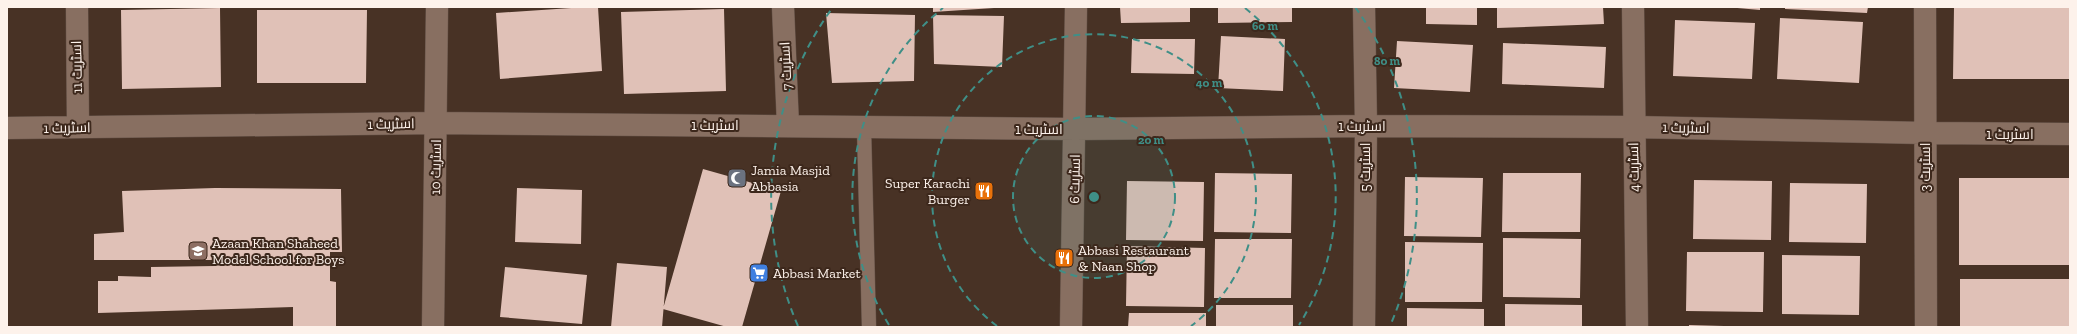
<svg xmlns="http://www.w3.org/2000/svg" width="2077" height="334" viewBox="0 0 2077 334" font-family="'Zilla Slab',Cairo,serif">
  <rect width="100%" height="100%" fill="#483225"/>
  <path fill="#e0c1b7" d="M586 7H598L602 71 500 79 496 13Z
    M933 7H994V8L933 12Z
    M1120 7H1190V22L1121 23Z
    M1218 7H1292V22L1218 23Z
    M1426 7H1477V25L1426 24Z
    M1497 7H1603L1604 24 1497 28Z
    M1726 7H1760V10Z
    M1785 7H1868L1867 13 1785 9Z
    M1954 7H2070V79H1953Z
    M220 8 221 87 122 89 121 10Z
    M724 9 726 91 624 94 621 12Z
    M257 10H367L366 83H257Z
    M826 13 915 15 914 81 832 83Z
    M933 15 1004 16 1002 67 934 64Z
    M1780 18 1863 22 1859 83 1777 79Z
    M1675 20 1755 23 1752 79 1673 76Z
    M1221 36 1285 39 1283 91 1218 88Z
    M1132 39H1195L1194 74 1131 73Z
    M1397 41 1473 45 1470 92 1394 88Z
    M1503 43 1606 47 1604 88 1502 84Z
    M703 169 781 191 742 327H727L663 309Z
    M1215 173 1292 174 1291 233 1214 232Z
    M1503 173H1581L1580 232H1502Z
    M1405 177 1483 178 1481 237 1404 236Z
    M1959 178H2070V265H1959Z
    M1694 180 1772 181 1771 240 1693 239Z
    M1127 181 1204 182 1203 241 1126 240Z
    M1790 183 1867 184 1866 243 1789 242Z
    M215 188 341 189 342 252H330V281L336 282V327H293V307L98 313V281H118V276L151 277V267L214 266V260H94V234L124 232 122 191Z
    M517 188 582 190 581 244 515 242Z
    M1503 238 1581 239 1580 298 1503 297Z
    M1215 239H1292L1291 298H1214Z
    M1405 242 1483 243 1482 302H1405Z
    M1127 246 1205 248 1204 307 1126 306Z
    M1687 252H1764L1763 312 1686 311Z
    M1782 255 1860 256 1859 315 1782 314Z
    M617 263 667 267 662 327H611Z
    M505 267 587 275 582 324 500 317Z
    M1960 279H2070V327H1960Z
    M1505 304 1582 305V327H1505Z
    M1216 305H1293V327H1216Z
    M1407 308 1484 309V327H1407Z
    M1129 313H1206V327H1128Z
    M1689 325 1724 326V327H1689Z"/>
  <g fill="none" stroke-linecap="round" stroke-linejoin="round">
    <defs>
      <path id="service" d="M864 128 869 327"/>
      <path id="minor" d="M77 7 78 127
        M783 7 788 126
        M1633 7 1637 327
        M1925 7 1926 327
        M7 128 437 123 1076 129 1366 126 1634 127 1925 133 2070 134
        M433 327 437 7
        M1071 327 1076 7
        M1364 327 1366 126 1364 7"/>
    </defs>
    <use href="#service" stroke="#635147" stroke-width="15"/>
    <use href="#minor" stroke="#635147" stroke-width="23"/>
    <use href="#service" stroke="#886f61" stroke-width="14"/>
    <use href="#minor" stroke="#886f61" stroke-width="22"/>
  </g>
  <circle cx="1094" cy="197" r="81" fill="#3f8f87" fill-opacity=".12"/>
  <g fill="none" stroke="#3f8f87" stroke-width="2" stroke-dasharray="7 5">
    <circle cx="1094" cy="197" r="81"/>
    <path d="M997 326A162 162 0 1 1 1191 326"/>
    <path d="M889 325A242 242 0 0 1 943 8M1245 8A242 242 0 0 1 1299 325"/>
    <path d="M798 326A323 323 0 0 1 833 7M1355 7A323 323 0 0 1 1390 326"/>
  </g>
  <defs>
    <symbol id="mosque-square" viewBox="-11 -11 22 22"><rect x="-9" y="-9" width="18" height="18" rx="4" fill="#6b7280" stroke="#3d281c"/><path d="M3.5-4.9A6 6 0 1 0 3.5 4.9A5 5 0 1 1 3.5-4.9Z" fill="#fff"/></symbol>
    <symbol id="restaurant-square" viewBox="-11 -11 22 22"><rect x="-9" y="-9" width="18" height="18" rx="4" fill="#e8710a" stroke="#3d281c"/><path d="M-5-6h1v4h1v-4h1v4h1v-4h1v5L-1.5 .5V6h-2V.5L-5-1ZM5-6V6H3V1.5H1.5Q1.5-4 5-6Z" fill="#fff"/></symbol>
    <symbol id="school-square" viewBox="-11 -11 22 22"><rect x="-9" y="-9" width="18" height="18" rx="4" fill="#8d6e63" stroke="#3d281c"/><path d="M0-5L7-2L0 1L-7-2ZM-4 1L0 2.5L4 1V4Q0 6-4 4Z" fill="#fff"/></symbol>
    <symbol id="supermarket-square" viewBox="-11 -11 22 22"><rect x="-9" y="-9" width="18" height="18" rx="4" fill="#3f7fe0" stroke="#3d281c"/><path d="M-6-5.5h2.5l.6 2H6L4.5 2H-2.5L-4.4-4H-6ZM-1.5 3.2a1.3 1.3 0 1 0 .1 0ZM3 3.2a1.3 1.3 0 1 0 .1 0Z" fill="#fff"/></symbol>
  </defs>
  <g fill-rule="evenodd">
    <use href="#mosque-square" x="726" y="167" width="22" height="22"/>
    <use href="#restaurant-square" x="973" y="180" width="22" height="22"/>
    <use href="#school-square" x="187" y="240" width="22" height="22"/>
    <use href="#restaurant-square" x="1053" y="247" width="22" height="22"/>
    <use href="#supermarket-square" x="748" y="262" width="22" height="22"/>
  </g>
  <g text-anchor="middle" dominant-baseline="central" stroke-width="4" stroke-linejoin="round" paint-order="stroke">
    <g font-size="14" fill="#fdf2eb" stroke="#3d281c">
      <text transform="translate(786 66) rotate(-93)">اسٹریٹ 7</text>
      <text transform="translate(77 67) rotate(-91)">اسٹریٹ 11</text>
      <text transform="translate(391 124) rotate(-1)">اسٹریٹ 1</text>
      <text x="715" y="125">اسٹریٹ 1</text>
      <text x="1362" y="126">اسٹریٹ 1</text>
      <text transform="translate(67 128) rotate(-1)">اسٹریٹ 1</text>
      <text transform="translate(1686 128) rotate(1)">اسٹریٹ 1</text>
      <text x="1039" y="129">اسٹریٹ 1</text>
      <text x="2010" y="134">اسٹریٹ 1</text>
      <text transform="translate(436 167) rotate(-89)">اسٹریٹ 10</text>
      <text transform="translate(1365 167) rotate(-90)">اسٹریٹ 5</text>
      <text transform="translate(1634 167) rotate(-91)">اسٹریٹ 4</text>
      <text transform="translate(1925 167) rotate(-90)">اسٹریٹ 3</text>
      <text transform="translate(1075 179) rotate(-89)">اسٹریٹ 6</text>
    </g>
    <g font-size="14" fill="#fdf2eb" stroke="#3d281c" text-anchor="start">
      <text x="751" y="170">Jamia Masjid<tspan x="751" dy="16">Abbasia</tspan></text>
      <text x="970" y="183" text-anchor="end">Super Karachi<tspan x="970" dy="16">Burger</tspan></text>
      <text x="212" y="243">Azaan Khan Shaheed<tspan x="212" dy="16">Model School for Boys</tspan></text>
      <text x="1078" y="250">Abbasi Restaurant<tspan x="1078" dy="16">&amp; Naan Shop</tspan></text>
      <text x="773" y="273">Abbasi Market</text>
    </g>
  </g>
  <circle cx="1094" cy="197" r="6" fill="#3f8f87" stroke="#3d281c" stroke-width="2"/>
  <g font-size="12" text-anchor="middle" font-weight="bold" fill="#3f8f87" stroke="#3d281c" stroke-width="4" stroke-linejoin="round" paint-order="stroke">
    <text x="1265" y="30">60 m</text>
    <text x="1387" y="65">80 m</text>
    <text x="1209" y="87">40 m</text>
    <text x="1151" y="144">20 m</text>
  </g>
  <rect width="2077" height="334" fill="none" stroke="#fdf2eb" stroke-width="16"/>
</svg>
